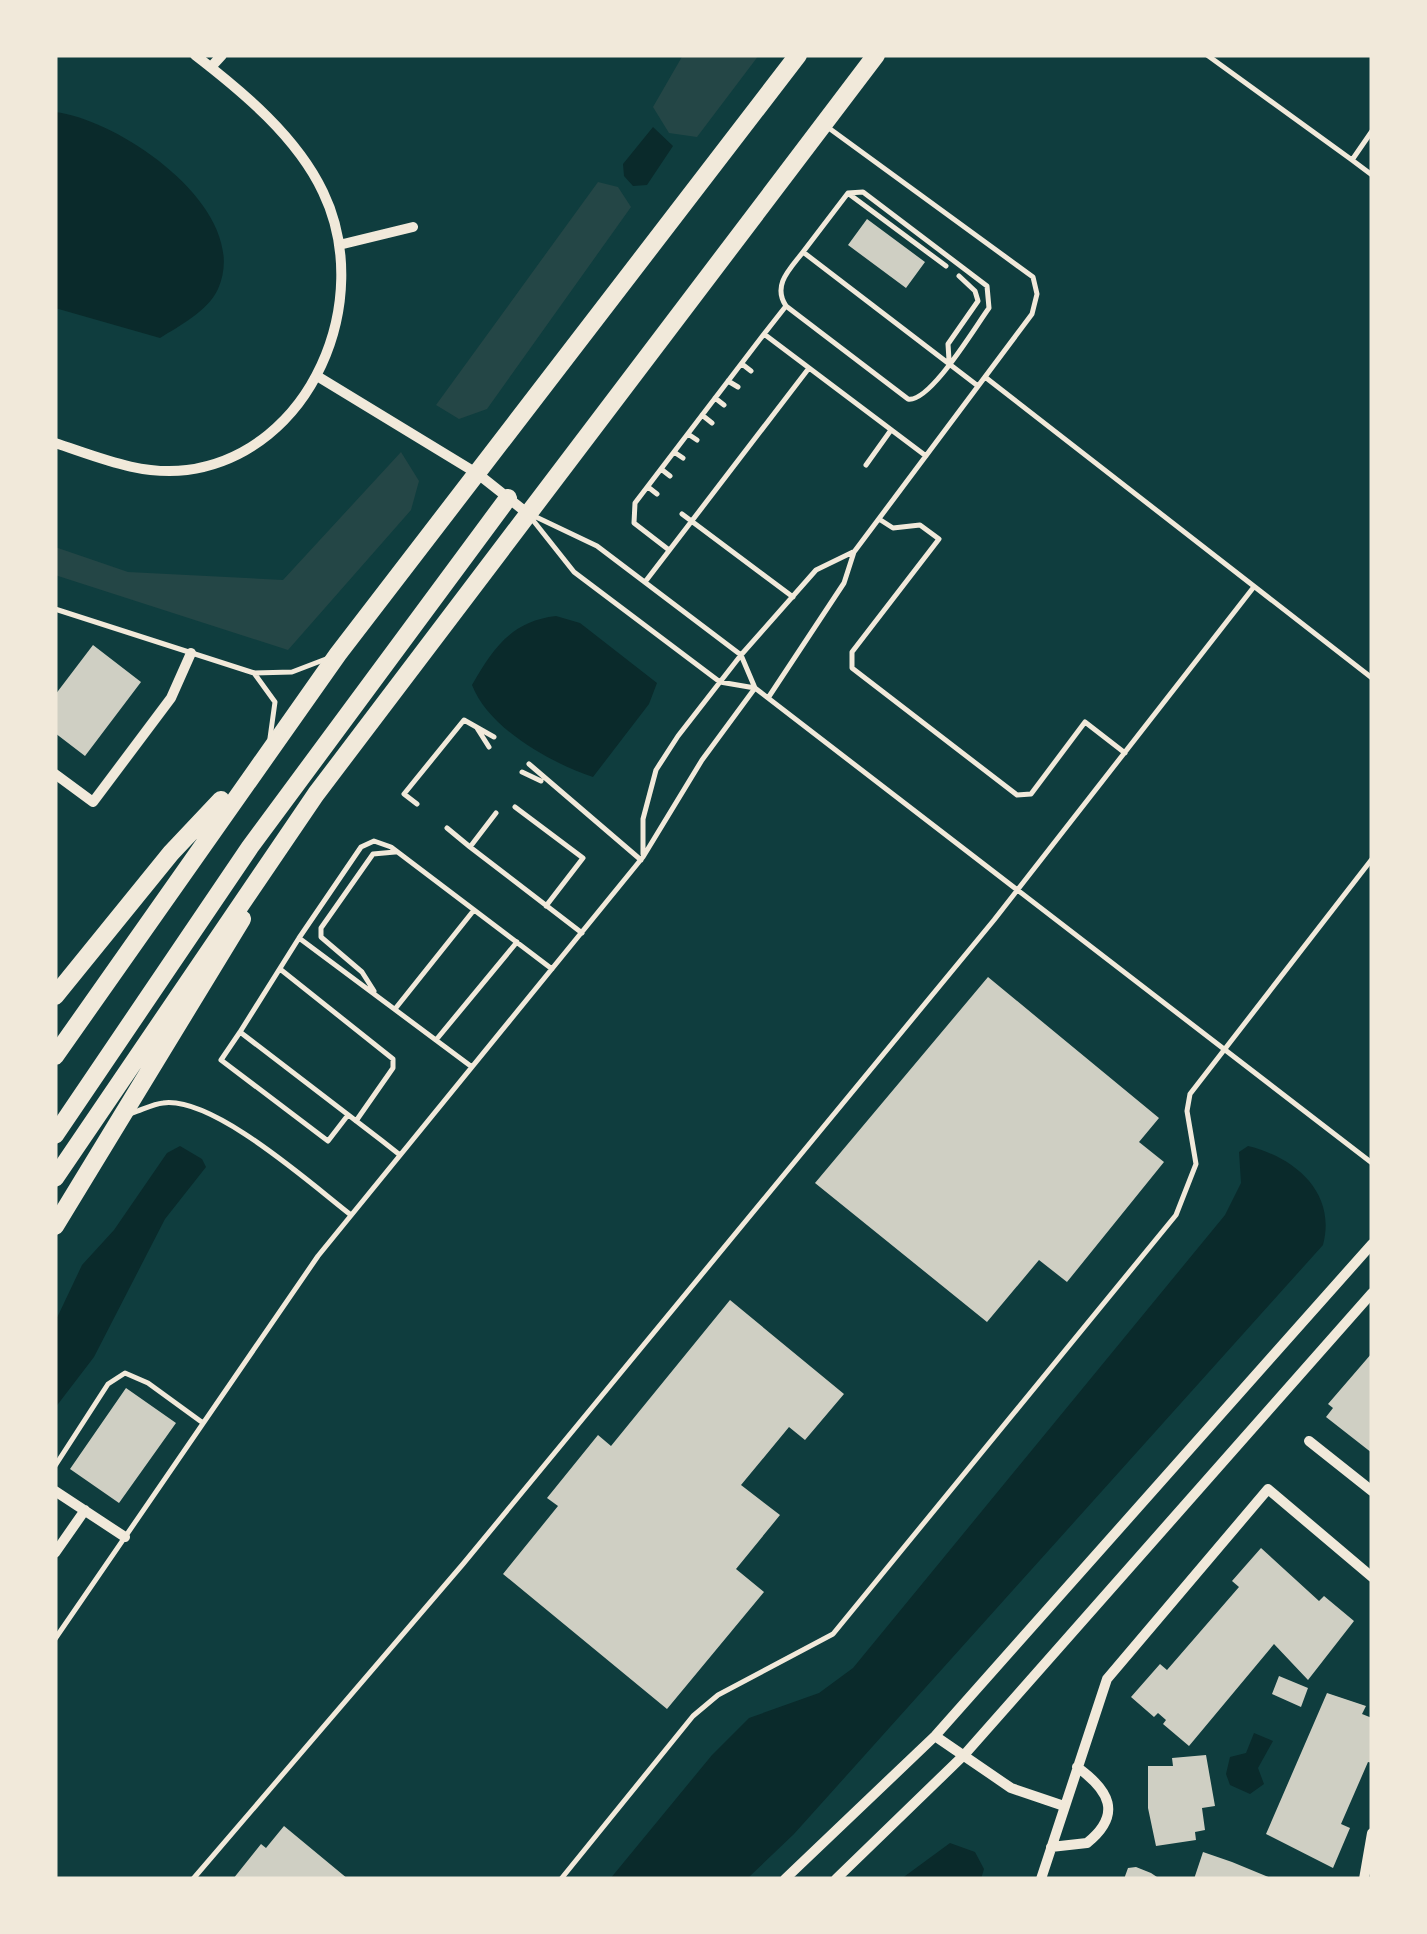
<svg xmlns="http://www.w3.org/2000/svg" width="1427" height="1934" viewBox="0 0 1427 1934" font-family="'IBM Plex Serif',serif">
  <rect width="100%" height="100%" fill="#0f3d3e"/>
  <path fill="#244646" d="M683 55H759L697 137 669 133 653 107Z
    M598 182 618 187 631 207 487 409 459 419 436 405Z
    M401 452 419 481 411 510 288 650 55 575V547L128 572 283 580Z"/>
  <path fill="#0a2a2b" d="M55 112C122 120 253 211 218 289 208 311 179 326 160 338L55 308Z
    M653 127 673 146 647 185 633 186 624 176 623 164Z
    M556 616 580 623 657 683 649 704 593 777C551 763 489 729 472 685 493 648 512 621 556 616Z
    M180 1146 202 1159 206 1167 165 1219 94 1357 55 1408V1322L82 1265 114 1230 167 1153Z
    M1248 1146C1294 1157 1337 1192 1323 1245L794 1834 749 1877 610 1879 712 1755 749 1718 819 1693 853 1668 1225 1215 1241 1183 1239 1152Z
    M1254 1733 1273 1741 1258 1768 1264 1784 1250 1794 1230 1785 1226 1774 1230 1757 1246 1753Z
    M950 1843 975 1852 984 1869 981 1879H901Z"/>
  <path fill="#cfcfc3" d="M867 219 925 262 906 288 848 245Z
    M93 645 141 682 85 756 55 733V695Z
    M988 977 1159 1118 1139 1142 1164 1162 1067 1282 1039 1260 987 1322 815 1183Z
    M730 1300 844 1394 805 1440 789 1427 741 1485 780 1515 736 1569 764 1592 667 1709 503 1574 558 1506 547 1498 598 1435 611 1446Z
    M1372 1353V1453L1326 1417 1333 1408 1328 1404Z
    M126 1388 176 1423 119 1503 70 1469Z
    M1261 1548 1319 1601 1324 1596 1354 1621 1308 1680 1274 1644 1189 1746 1163 1724 1166 1720 1158 1713 1154 1717 1131 1697 1160 1664 1167 1670 1239 1587 1232 1581Z
    M1279 1676 1308 1688 1301 1707 1272 1694Z
    M1327 1693 1366 1706 1362 1714 1372 1718V1763L1368 1762 1341 1824 1350 1828 1333 1868 1266 1834Z
    M1206 1755 1215 1806 1202 1808 1205 1830 1195 1832 1196 1840 1156 1846 1148 1808V1766H1173L1172 1758Z
    M284 1826 348 1879H233L261 1844 266 1848Z
    M1203 1852 1232 1862 1273 1879H1194Z
    M1136 1867 1151 1873 1160 1879H1124L1128 1868Z"/>
  <g fill="none" stroke-linecap="round" stroke-linejoin="round">
    <path stroke="#f1e9da" stroke-width="5" d="M1207 55 1352 160
      M1372 131 1352 160 1372 175
      M849 194 946 266
      M803 252C790 269 772 285 786 306L908 399C930 403 975 327 989 308L987 286 863 192 848 193 803 252 978 386
      M764 334 786 306
      M949 360 948 344 978 301 975 291 959 276
      M742 364 751 371
      M985 377 1372 678
      M728 381 738 387
      M715 398 724 405
      M702 415 712 423
      M688 434 697 440
      M674 452 683 458
      M866 465 891 430
      M661 469 670 476
      M648 487 657 494
      M682 514 793 597
      M534 516 597 546 741 655 755 688
      M532 519 574 572 720 682 755 688 1372 1163
      M879 519 893 528 920 525 939 539 852 652V668L1017 795 1031 794 1085 722 1125 753
      M669 550 634 523 635 503 764 334 926 456
      M645 582 809 368
      M55 609 254 673 292 672 326 659
      M254 673 275 702 270 738
      M768 698 844 583 854 552 1032 314 1037 294 1033 277 826 126
      M477 728 489 747
      M529 764 641 860
      M522 772 541 781
      M417 804 404 794 464 720 494 737
      M515 807 583 858 546 906
      M496 813 470 847 582 933
      M447 828 470 847
      M643 854V819L656 770 678 736 741 655 816 570 853 552
      M280 969 393 1059V1068L356 1121
      M374 991 362 972 321 937V928L373 854 395 852
      M395 1009 474 910
      M240 1032 299 938
      M436 1040 517 942
      M472 1067 299 938 361 847 374 841 391 847 552 969
      M132 1113C142 1110 153 1104 163 1103 213 1096 311 1184 351 1215
      M348 1115 328 1141 221 1060 240 1032 381 1140 400 1155
      M55 1466 108 1384 125 1373 148 1383 203 1423
      M55 1639 318 1256 643 857 702 760 755 688
      M193 1879 463 1564 994 920 1253 588
      M561 1879 693 1716 718 1695 833 1634 1176 1215 1196 1164 1187 1111 1190 1094 1372 859"/>
    <path stroke="#f1e9da" stroke-width="10" d="M211 67 222 55
      M339 245 413 227
      M317 376 478 474 527 513
      M55 443C98 457 141 476 187 470 312 453 375 300 323 192 297 137 243 92 195 55
      M55 774 93 802 171 698 191 653
      M1309 1441 1372 1491
      M55 1491 125 1537
      M55 1553 85 1510
      M935 1736 1011 1788 1064 1806
      M1051 1847 1087 1843C1123 1814 1109 1790 1077 1767
      M785 1879 935 1736 1372 1244
      M836 1879 965 1754 1372 1293
      M1041 1879 1107 1679 1268 1489 1372 1577
      M1364 1879 1372 1833"/>
    <path stroke="#f1e9da" stroke-width="18" d="M55 996 171 853 221 800
      M55 1056 338 654 798 55
      M55 1135 250 847 508 498
      M55 1178 316 794 876 55
      M55 1226 242 919"/>
  </g>
  <rect width="1427" height="1934" fill="none" stroke="#f1e9da" stroke-width="115"/>
</svg>
